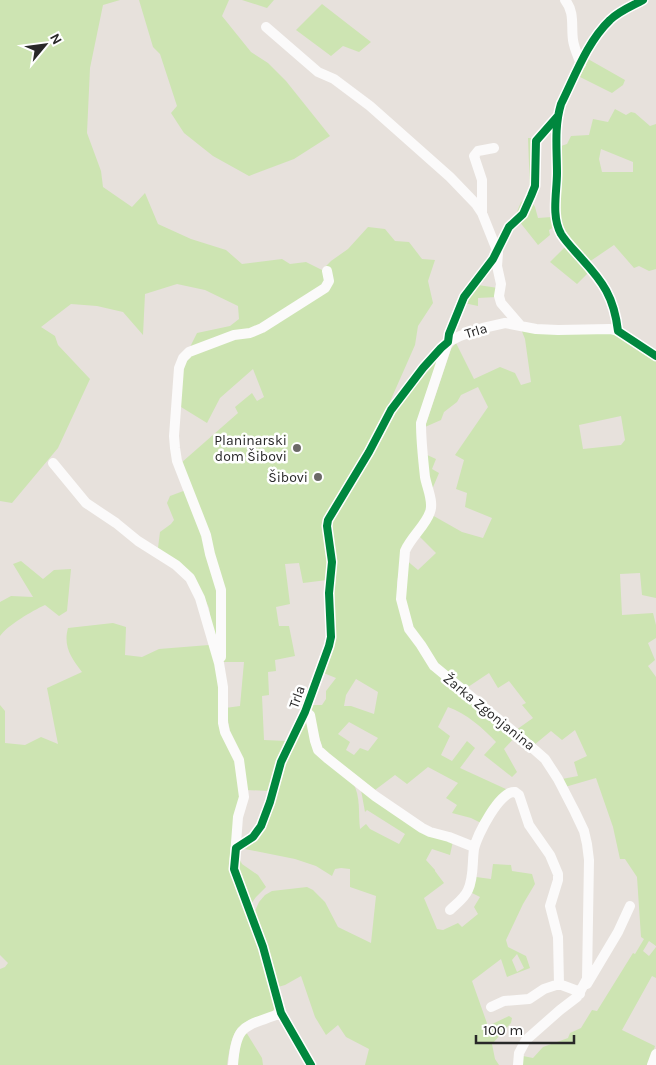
<svg xmlns="http://www.w3.org/2000/svg" width="656" height="1065" viewBox="0 0 656 1065" font-family="Karla,sans-serif">
  <rect width="100%" height="100%" fill="#e7e1dc"/>
  <path fill="#cde4b2" fill-rule="evenodd" d="M0 0H120L103 5 90 68 87 133 101 171 103 187 132 207 145 193 158 224 191 239 226 250 242 264 282 259 290 264 306 262 322 270 331 261 348 249 368 227 385 229 395 241 409 242 422 259 435 260 428 281 433 303 418 326 415 345 385 413 363 456 324 519 329 557 327 580 303 583 299 563 285 564 290 604 276 607 279 626H289L295 656 275 660 276 671 268 672 269 695 262 696 264 740 287 741 269 791 246 790 228 728 225 708 240 706 244 662H224L226 611 223 590 181 463 238 413 235 407 252 393 257 401 264 397 253 369 220 398 207 423 181 407V365L197 333 230 326 239 319 238 306 205 290 177 284 145 294 143 335 123 312 97 306 71 304 41 327 55 336 58 345 90 379 58 448 12 503 0 501Z
    M139 0H229L222 16 251 52 268 63 286 81 330 136 294 159 249 176 213 156 184 133 171 113 177 106 160 54 153 47Z
    M242 0H274L267 8Z
    M322 4 371 42 359 52 343 46 331 56 296 30Z
    M588 59 625 80 623 85 612 93 580 77Z
    M615 109 626 115 631 112 635 113 650 126 656 124V269L649 271 639 266 634 268 614 245 589 262 565 232 560 217 558 147 567 144 571 136 589 135 593 119 608 122ZM601 149 633 162V172H602L599 159Z
    M528 138H536C524 168 544 191 514 219L521 202 527 198 530 192Z
    M532 202 535 207 538 218 552 217 554 227 549 230 550 235 538 245 519 221 527 212Z
    M566 246 589 272 577 284 550 262Z
    M478 285 498 288 497 297 478 298V306L464 303Z
    M521 329 614 334 656 361V598L642 595 640 573 620 574 622 615 653 613 656 625V638L648 643 655 660 648 666 656 677V946L649 941 643 951 649 956 656 947V978L652 976 622 1030 655 1046 649 1065H522L523 1056 533 1058 543 1047 568 1038 570 1033 581 1028 592 1010 597 1011 633 953 635 954 644 939 641 937 637 877 625 859H620L613 827 596 778 565 787 562 779 578 776 574 762 587 756 575 730 562 740 551 731 534 745 516 730 533 718 522 705 526 703 509 681 498 688 489 673 465 689 436 665 427 646 412 628 404 595 405 559 418 570 436 553 418 535 432 515 462 532 483 538 492 518 465 507 467 493 456 489 464 460 455 455 488 407 478 387 461 395 457 402 444 412 441 420 425 427 451 349 456 343 474 379 500 367 515 373 521 385 531 382 525 339ZM621 416 625 440 621 445 583 449 579 425Z
    M442 355 417 421 428 509 404 547 397 582V599L416 644 516 736 504 749 517 772 512 777 484 755 496 742C484 729 466 713 448 707L438 727 450 736 441 755 452 761 467 741 475 748 460 768 508 790 483 824 471 818 452 813 457 805 446 798 458 783 428 767 407 784 395 775 375 790 323 749 310 710 312 705H322L326 699V691L336 678 321 672 328 660 332 523 393 413 421 374ZM356 679 378 692 374 714 351 706H344L346 695ZM349 722 378 738 368 751 360 748 354 755 346 750 350 742 338 734Z
    M425 454 436 459 432 469 439 473 431 492Z
    M186 490 204 539 217 587V636H213L209 608 195 577 158 548 160 532 171 524 174 520 167 503 170 496Z
    M21 561 43 579 54 570 71 569 67 611 59 616 45 605C32 611 8 625 0 636V602L11 596 33 597 13 564Z
    M113 623 126 627 125 655 142 657 159 649 209 645 218 666 242 796 237 812 229 867 251 925 271 987 275 1007 272 1013C234 1023 233 1028 227 1065H0V969L5 967 8 963 0 955V705L5 711V743L25 745 41 737 58 744 47 688 82 672C71 658 63 646 68 628Z
    M305 718 312 745 353 783C361 797 358 813 360 829L366 824 370 829 399 844 405 834 367 810 365 812 361 790 453 841 450 855 432 849 426 860 435 870V871L444 883 424 898 437 929 443 930 458 923 462 927 478 914 474 907 480 897 470 892 476 877 491 879 493 864 511 865 512 871 532 874 535 884 523 904 506 940 508 947 526 956 530 968 507 977 501 959 472 981 488 1026 509 1016 512 1018 511 1023 492 1044 495 1059 499 1065H365L369 1049 346 1037 338 1025 326 1035 315 1017 301 976 285 985 278 987 261 928 254 913 259 902 265 895 272 891 307 887 313 890 325 902 338 927 371 943 376 896 350 887V869L341 868 335 869 332 876 316 866 295 859 245 849 263 831 279 777ZM517 954 524 968 517 972 512 960Z
    M238 856 242 864 258 875 266 887 256 897 251 904 238 871Z
    M246 1032 262 1058 263 1065H237L242 1037Z"/>
  <g fill="none" stroke-linecap="round" stroke-linejoin="round">
    <path stroke="#fbfafa" stroke-width="10" d="M565 0C575 12 571 26 573 40 574 48 578 56 581 64
      M643 0C632 6 619 11 610 20 587 42 575 76 561 104 554 127 557 150 557 173 557 192 551 216 561 234 566 242 574 250 581 258 603 282 614 297 618 331L656 356
      M266 27 318 72 334 79 370 106 450 177 476 204 482 213 498 253 497 266 501 284 499 296 501 303 520 325
      M482 213V180L474 156 478 151 494 148
      M496 250 493 259 464 297 449 334 448 342 421 423C421 441 423 459 425 477 427 488 434 502 430 512 426 525 411 537 405 551L401 599 409 629 421 645 434 666 520 737 545 759 558 779 575 812 584 831 587 844 589 860 587 979 577 997 560 1010 526 1040 519 1053 518 1065
      M53 463 86 503 116 523 138 541 176 565 190 578 200 598 219 663 223 687V723L225 732 239 760 244 797 238 817 234 869 263 947 281 1013 311 1065
      M221 657V590L210 554 206 535 177 461 175 448 174 436 179 368 183 358 189 352 234 335 250 333 262 328 325 288 329 281 327 271
      M305 712 310 715 315 741 318 750 327 758 375 796 422 828 430 832 449 837 474 847
      M236 848 253 837 261 826 270 802 281 762 305 712 329 646 331 637 329 593 332 562 327 526 328 520 369 452 391 410 423 368 441 348 448 342 460 336 483 328 505 323 536 329 558 330 610 329 618 331
      M450 910C456 904 464 899 468 890 474 877 472 863 474 849 477 835 500 790 515 792L519 795 529 825 550 855 558 874V880L550 906 558 937 559 984 575 990 580 994
      M587 984 618 932 630 906
      M491 1007 504 1001 529 999 544 989 559 984
      M233 1065C236 1021 247 1027 281 1013
      M652 1065 656 1054"/>
    <defs>
      <path id="cycleway" d="M643 0C632 6 619 11 610 20 587 42 575 76 561 104 554 127 557 150 557 173 557 192 551 216 561 234 566 242 574 250 581 258 603 282 614 297 618 331L656 356
        M311 1065 281 1013 263 947 234 869 236 848 253 837 261 826 270 802 281 762 305 712 329 646 331 637 329 593 332 562 327 526 328 520 369 452 391 410 423 368 441 348 448 342 449 334 464 297 493 259 509 227 523 214 531 196 535 186 536 141 558 116"/>
    </defs>
    <use href="#cycleway" stroke="#fff" stroke-width="11"/>
    <use href="#cycleway" stroke="#00873e" stroke-width="8"/>
  </g>
  <g fill="#6b6967" stroke="#fff" stroke-width="2">
    <circle cx="297" cy="448" r="5"/>
    <circle cx="318" cy="477" r="5"/>
  </g>
  <g text-anchor="middle" dominant-baseline="central" stroke-width="5" stroke-linejoin="round" paint-order="stroke">
    <g font-size="14" fill="#282828" stroke="#fff">
      <text transform="translate(476 331) rotate(-17)">Trla</text>
      <text transform="translate(297 697) rotate(-71)">Trla</text>
      <text transform="translate(489 712) rotate(39)">Žarka Zgonjanina</text>
    </g>
    <g font-size="14" fill="#282828" stroke="#fff" text-anchor="end">
      <text x="287" y="440">Planinarski<tspan x="287" dy="16">dom Šibovi</tspan></text>
      <text x="308" y="477">Šibovi</text>
    </g>
  </g>
  <g transform="translate(45 45) rotate(61)" stroke="#ffffff" stroke-width="4" paint-order="stroke">
  <path d="M0-4L9 19L0 12L-9 19Z" fill="#282828"/>
  <text y="-8" font-size="14" font-weight="bold" text-anchor="middle" fill="#282828">N</text>
  </g>
  <path d="M476 1035v8h98v-8" fill="none" stroke="#282828" stroke-width="2.5"/>
  <text x="483" y="1035" font-size="15" fill="#282828" stroke="#ffffff" stroke-width="4" paint-order="stroke">100 m</text>
</svg>
